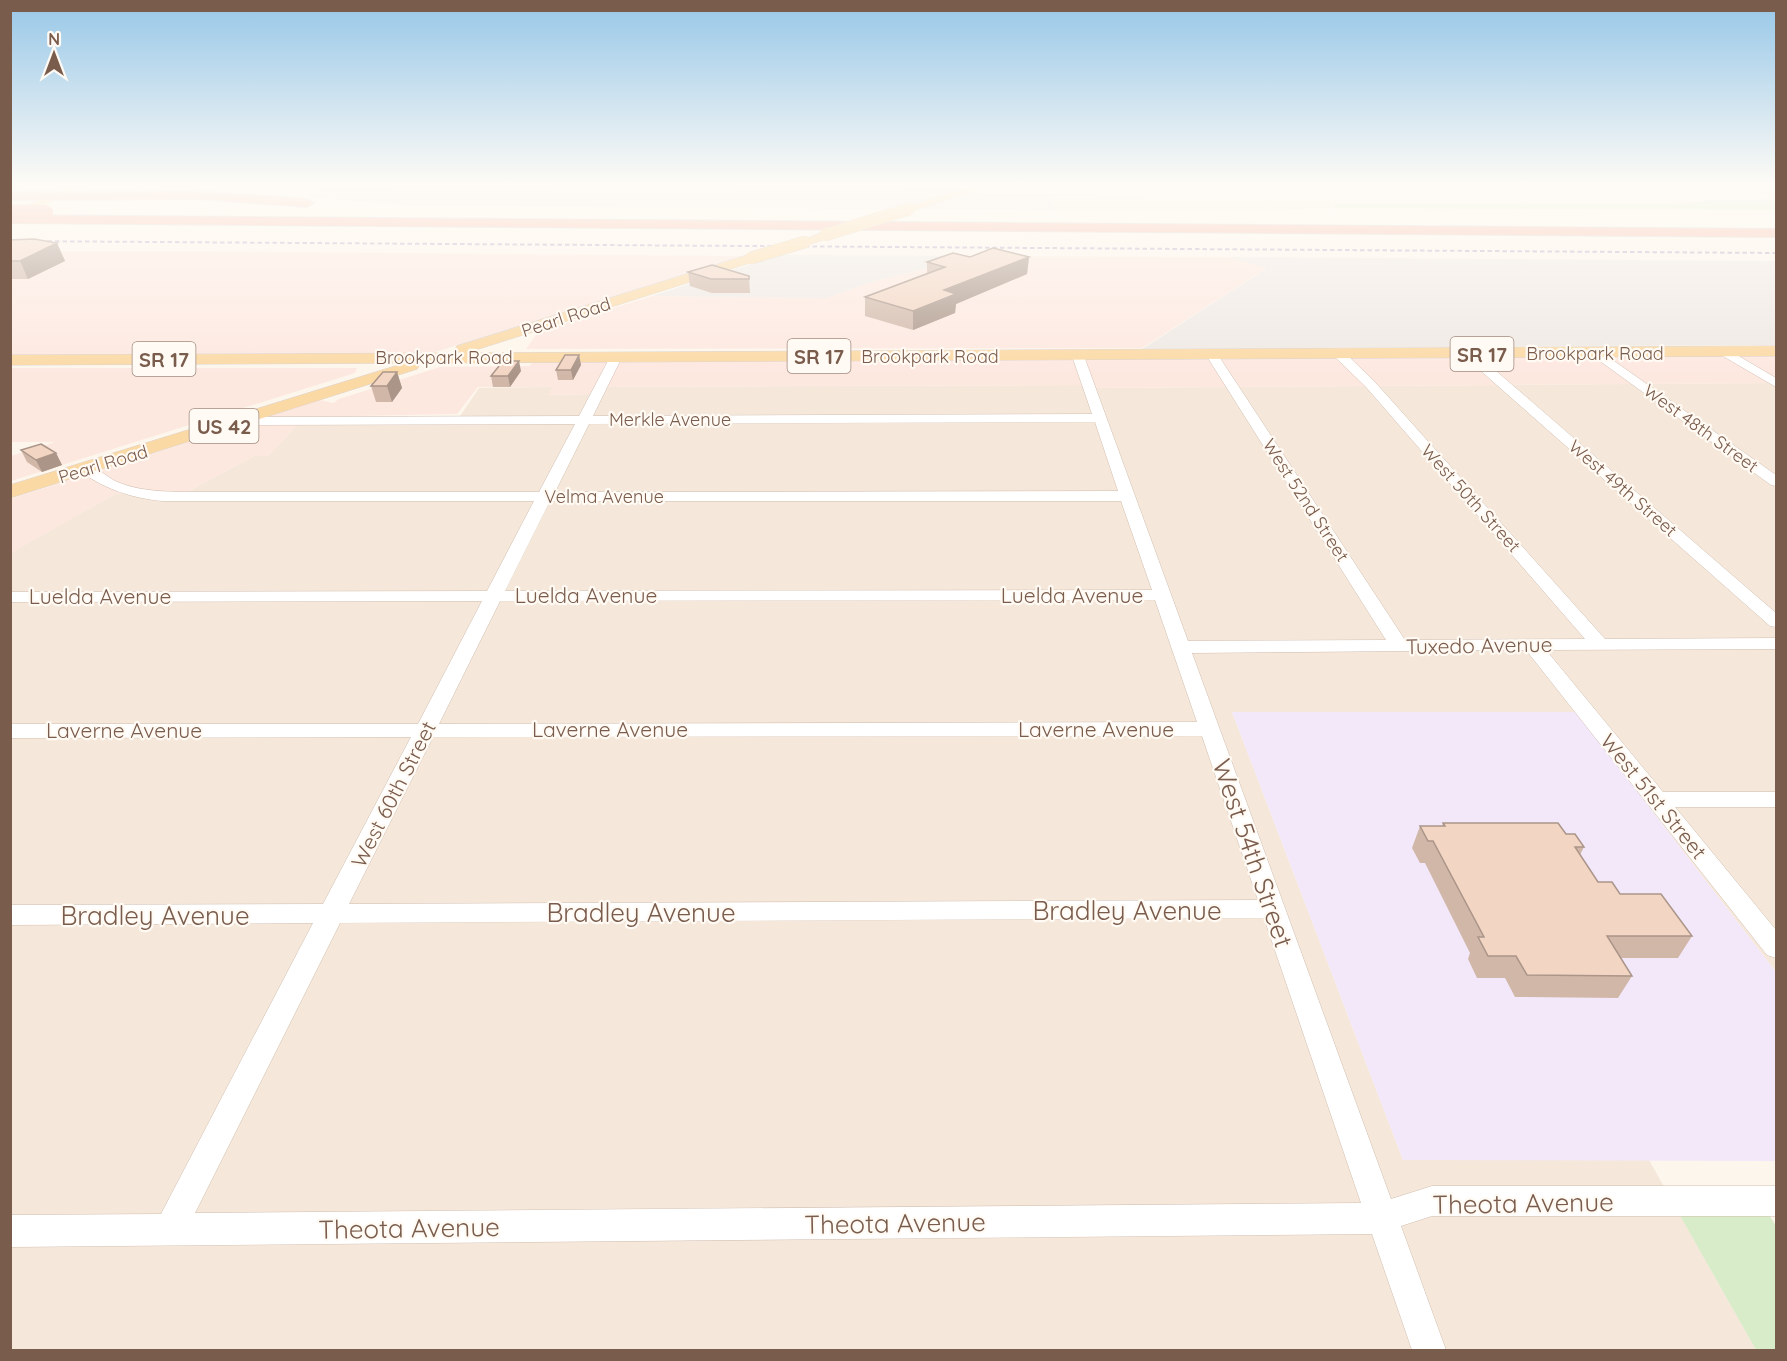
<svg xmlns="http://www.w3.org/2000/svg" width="1787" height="1361" viewBox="0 0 1787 1361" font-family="Quicksand,sans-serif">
  <rect width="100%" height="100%" fill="#fdf6ec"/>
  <path fill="#f5e8da" d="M1050 185H1776V200H1713L1675 204H1334L1337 208 1258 210H1056Z
    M1776 383V972L1576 712H1232L1403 1160H1649L1756 1350H11L10 553 115 494 185 493 254 456H268L299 423 456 422 479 388 553 387 549 395 590 394 596 387 1079 385 1096 388Z"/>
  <path fill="#fde8e0" d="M11 251H187L744 256 432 353 11 355Z
    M977 256 1228 257 1268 267 1142 348 526 349 538 332 652 296 827 298 871 282Z
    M1776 354V383L1096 388 1079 385 596 387 590 394 548 395 553 387H478L457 414 305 417 268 456H254L185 493 115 494 11 553 10 499 320 400 333 403 339 399 440 367 530 366 532 362Z
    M11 368H357L355 373 11 481V456L55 442H11Z"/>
  <path fill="#efe9e4" d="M993 186 977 192H1050L1056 210 413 206 307 197 319 189Z
    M779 255 977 256 871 282 827 298 652 296Z
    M1228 257 1776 261V345L1142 349 1267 268Z"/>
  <path fill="#f3e8fa" d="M1232 712H1576L1776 972V1161L1403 1160Z"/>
  <path fill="#d8ecc9" d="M1713 200H1776V210L1337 208 1332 204H1675Z
    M1678 1212 1768 1213 1776 1226V1350H1756Z"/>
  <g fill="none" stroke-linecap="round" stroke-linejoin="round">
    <defs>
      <path id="minor" d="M982 185 983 189 990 190 1776 188V192L990 194 970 192 966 189 657 187 143 190 139 188 143 186 219 185Z
        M1725 348 1776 378V387L1721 355 1719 352Z
        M1597 349 1776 475V486L1771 485 1593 356 1591 353Z
        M1469 350 1473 351 1776 613V627L1770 626 1465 357 1463 354Z
        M1212 351 1218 355 1405 640 1585 639 1366 387 1336 358V352H1344L1374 381 1605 639 1776 638V649L1546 650 1663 792H1776V807H1675L1776 930V958L1767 955 1526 650 1192 653 1391 1199 1432 1186H1776V1216H1432L1401 1226 1446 1350H1412L1372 1234 10 1247V1215L161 1214 313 923 10 925V905L323 904 411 737 10 738V724H418L482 601 10 602V592L487 591 534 501H163C132 498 107 490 81 472L79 469 81 466C93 463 104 475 115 481 135 490 156 491 177 492H539L575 424 240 425 233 421 240 417 579 416 610 357 616 353 622 357 593 416 1092 414 1072 356 1078 352 1084 356 1188 641 1386 640 1206 355ZM1095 422 1118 491 555 492 589 424ZM550 501H1121L1152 590 505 591ZM1155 600 1197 722 439 724 500 601ZM1202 736 1258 900 349 904 433 737ZM1264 918 1361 1203 195 1213 340 923Z"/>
      <path id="major" d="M74 185H88L10 220V213Z
        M974 185H990L913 211H905L903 209Z
        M825 231 831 235 829 238 805 246 799 242Z
        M751 254 757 258 756 261 466 353 1776 346V356L417 363 419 366 417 369 10 498V485L405 363 10 365V355L460 353 455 349 457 346Z"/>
      <path id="highway" d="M198 191 307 199 314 203 307 207 198 199 10 200V192Z
        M10 215 1776 229V237L10 223Z"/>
    </defs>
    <use href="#minor" stroke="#d1beb0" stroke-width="1"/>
    <use href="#major" stroke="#dad1cd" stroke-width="1"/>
    <use href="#highway" stroke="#dad1cd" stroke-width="2"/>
    <use href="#minor" fill="#fff" fill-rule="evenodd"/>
    <use href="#major" fill="#fbd9a5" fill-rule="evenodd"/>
    <use href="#highway" fill="#f7b7a3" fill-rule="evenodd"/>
    <path stroke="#b9a8c9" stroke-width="2" stroke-dasharray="4.5 3" stroke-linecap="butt" d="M10 241 1776 253"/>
    <defs>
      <path id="major-bridge" d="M825 235 909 209
        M751 258 805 242"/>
      <path id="highway-bridge" d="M10 212H46"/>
    </defs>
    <use href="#major-bridge" stroke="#dad1cd" stroke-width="13" stroke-linecap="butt"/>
    <use href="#highway-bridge" stroke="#dad1cd" stroke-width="15" stroke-linecap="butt"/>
    <use href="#major-bridge" stroke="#fbd9a5" stroke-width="12"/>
    <use href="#highway-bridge" stroke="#f7b7a3" stroke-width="14"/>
  </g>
  <path fill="#d1b7a8" d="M10 240 57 243 65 261 28 279H10Z
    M970 257H1029L1027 274 956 304 955 313 913 330 865 316V297L927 273V262Z
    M688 272 749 276 750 293H712L690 286Z
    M579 355 581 365 573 380H558L556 370Z
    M521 371 510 387H493L491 376Z
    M397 372 402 388 392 402H376L371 386Z
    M21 450 56 453 62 465 42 472 27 462Z
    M1443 823 1566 834 1584 847 1580 855 1598 882 1620 894 1692 936 1678 958H1621L1632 976 1618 998 1515 997 1505 978H1477L1468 959 1470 953 1425 863H1420L1412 848 1420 826H1442Z"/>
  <path fill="#aa9588" d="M57 243 65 261 28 279 20 261Z
    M1029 257 1027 274 956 304 955 313 913 330V311L944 290Z
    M579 355 581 365 573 380 571 370Z
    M519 361 521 371 510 387 508 376Z
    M397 372 402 388 392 402 387 386Z
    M56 453 62 465 42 472 36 460Z"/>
  <path fill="#f3d5c3" stroke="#aa9588" stroke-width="1.5" d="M34 239 57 243 20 261H10V240Z
    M993 248 1029 257 944 290 956 294 913 311 865 297 945 267 927 262 953 253 970 257Z
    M712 265 749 276V279H711L688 272Z
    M565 355H579L571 370H556Z
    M503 361H519L508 376H491Z
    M383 372H397L387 386H371Z
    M41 444 56 453 36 460 21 450Z
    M1443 823H1558L1566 834H1575L1584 847H1575L1598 882H1612L1620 894H1661L1692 936H1607L1632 976 1527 975 1516 956H1488L1478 937H1484L1433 841H1428L1420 826H1445Z"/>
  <linearGradient id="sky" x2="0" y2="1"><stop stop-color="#97c7e8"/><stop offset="0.49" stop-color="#fefbf6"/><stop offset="1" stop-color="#fefbf6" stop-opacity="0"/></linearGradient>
  <rect width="1787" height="376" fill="url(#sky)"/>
  <g text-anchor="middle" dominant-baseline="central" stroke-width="4.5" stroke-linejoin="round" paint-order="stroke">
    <g font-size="18" fill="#7a5c4d" stroke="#fffaf3">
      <text transform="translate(566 317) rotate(-18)">Pearl Road</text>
      <text x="1595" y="353">Brookpark Road</text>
      <text x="930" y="356">Brookpark Road</text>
      <text x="444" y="357">Brookpark Road</text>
      <text x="670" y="419">Merkle Avenue</text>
      <text transform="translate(1701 428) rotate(36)">West 48th Street</text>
      <text transform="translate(103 464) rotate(-17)">Pearl Road</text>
      <text transform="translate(1623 488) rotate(41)">West 49th Street</text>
      <text x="604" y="496">Velma Avenue</text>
      <text transform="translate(1471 498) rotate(48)">West 50th Street</text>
      <text transform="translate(1306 500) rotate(57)">West 52nd Street</text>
    </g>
    <g fill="#fffaf3" stroke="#a28b7f" stroke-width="1.5">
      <rect x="1450.5" y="337" width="63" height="34" rx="4.5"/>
      <rect x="787.5" y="339" width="63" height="34" rx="4.5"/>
      <rect x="132.5" y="342" width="63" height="34" rx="4.5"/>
      <rect x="189.5" y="409" width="69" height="34" rx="4.5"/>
    </g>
    <g font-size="20" font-weight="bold" fill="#7a5c4d">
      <text x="1482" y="354">SR 17</text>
      <text x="819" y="356">SR 17</text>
      <text x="164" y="359">SR 17</text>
      <text x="224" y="426">US 42</text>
    </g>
    <g font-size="21" fill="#7a5c4d" stroke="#fffaf3">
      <text x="586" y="595">Luelda Avenue</text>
      <text x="1072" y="595">Luelda Avenue</text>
      <text x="100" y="596">Luelda Avenue</text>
      <text transform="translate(1479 645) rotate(-1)">Tuxedo Avenue</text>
      <text x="610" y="729">Laverne Avenue</text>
      <text x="1096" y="729">Laverne Avenue</text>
      <text x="124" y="730">Laverne Avenue</text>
      <text transform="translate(393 794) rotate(-63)">West 60th Street</text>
      <text transform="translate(1654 796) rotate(51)">West 51st Street</text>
    </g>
    <g font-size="26" fill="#7a5c4d" stroke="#fffaf3">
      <text transform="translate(1253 853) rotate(71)">West 54th Street</text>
      <text x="1127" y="910">Bradley Avenue</text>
      <text x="641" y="912">Bradley Avenue</text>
      <text x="155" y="915">Bradley Avenue</text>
      <text transform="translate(1523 1203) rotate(-1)">Theota Avenue</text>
      <text transform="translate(895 1223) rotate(-1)">Theota Avenue</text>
      <text transform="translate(409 1228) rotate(-1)">Theota Avenue</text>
    </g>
  </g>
  <rect width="1787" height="1361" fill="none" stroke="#7a5c4d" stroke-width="24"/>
  <g transform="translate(54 54)" stroke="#fffaf3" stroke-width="4.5" paint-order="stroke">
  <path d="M0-4.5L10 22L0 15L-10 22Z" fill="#7a5c4d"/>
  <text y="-9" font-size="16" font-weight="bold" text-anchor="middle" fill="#7a5c4d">N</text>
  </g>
</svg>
